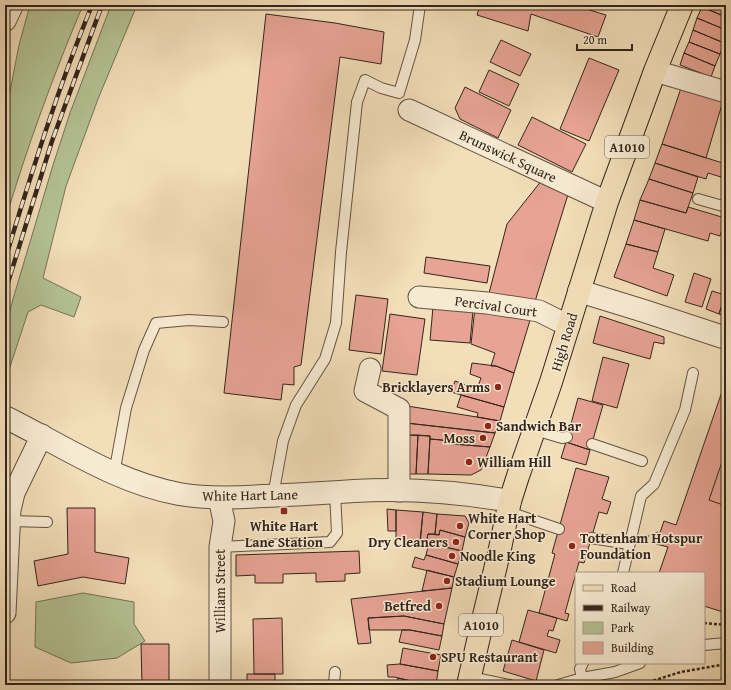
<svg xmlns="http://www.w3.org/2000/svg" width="731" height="690" viewBox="0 0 731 690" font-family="'Gentium Book Plus',serif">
  <rect width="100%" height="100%" fill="#f2deb9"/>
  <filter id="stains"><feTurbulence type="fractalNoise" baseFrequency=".005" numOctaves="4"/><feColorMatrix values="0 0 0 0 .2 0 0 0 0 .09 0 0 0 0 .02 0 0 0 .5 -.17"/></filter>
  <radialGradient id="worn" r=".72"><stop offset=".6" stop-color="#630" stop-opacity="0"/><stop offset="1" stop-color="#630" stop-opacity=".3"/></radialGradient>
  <path fill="#b4c294" stroke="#747458" d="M30 5H83C53 76 27 147 5 221V117L19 45Z
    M111 5H137L98 99 66 186 43 278 81 297 74 317 41 305 28 312 5 382V330L13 299 53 165 70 113Z
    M83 593 134 602V624L145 641 117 658 71 663 35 647 36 602Z"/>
  <path fill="#e7a394" stroke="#33251b" d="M480 5H573L606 15 598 37 531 14 528 31 477 15Z
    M702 5H726V17L702 7Z
    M702 7 726 17V30L697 18Z
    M266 14 335 23 384 32 381 64 340 57 301 365 294 367V385L283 384 281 400 224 393Z
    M697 18 726 30V37L724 43 693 30Z
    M693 30 724 43 720 54 689 42Z
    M501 40 531 54 520 76 490 62Z
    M689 42 720 54 715 66 684 53Z
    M684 53 715 66 711 77 680 65Z
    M589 58 619 70 589 141 560 129Z
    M489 70 519 84 509 106 479 92Z
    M465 87 511 110 498 138 460 119 455 108Z
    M681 88 723 101 706 158 662 144Z
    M532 117 586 144 572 172 518 145Z
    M662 144 726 164V172L722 171 721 177 708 173 706 179 655 163Z
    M655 163 698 177 693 193 649 179Z
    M649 179 693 193 686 213 640 200Z
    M542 180 570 188 533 308 488 297 507 224Z
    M640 200 686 213 688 207 725 218 720 236 710 233 708 241 634 220Z
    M634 220 665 229 658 252 626 244Z
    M626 244 658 252 653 268 674 275 667 296 614 277Z
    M426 257 490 266 487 283 424 273Z
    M694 273 711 279 702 307 685 302Z
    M712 291 725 295 719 314 706 309Z
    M356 295 388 299 381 354 349 350Z
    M725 295H726V316L719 314Z
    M433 307 473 311 470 343 430 340Z
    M475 308 531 317 514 373 496 366H491L495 353 471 344Z
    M390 314 425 319 417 375 382 371Z
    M600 316 664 337V344L654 342 650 359 593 343Z
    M603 357 629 364 617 408 592 401Z
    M472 363 496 366 514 373 504 407 451 392 455 381 477 389 481 378 470 374Z
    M726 380V613L704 606V573H659L668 547 656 544 664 521 676 525Z
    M461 395 504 407 500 421 477 417 478 413 457 407Z
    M578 398 603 405 590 450 566 442Z
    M407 406 477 417 500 421 495 433 406 423Z
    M406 423 495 433 490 447 453 444V441L430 439V436L405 435Z
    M405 435H418L416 474H403Z
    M418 435 430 436 428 474H416Z
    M430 439 453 441V444L490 447 481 470 471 475 428 474Z
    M566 442 590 450 586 465 561 458Z
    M726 450V506L709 500Z
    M576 468 609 477 602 499 611 502 607 514 599 512 584 563 579 562 565 613 569 614 567 621 539 613 555 554 552 553Z
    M67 508H95V552L129 558 125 584 83 577 38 586 34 561 68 554Z
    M387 509 396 510V531H388Z
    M396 510 423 512 420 545 413 544V541L396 539Z
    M423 512 437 514 435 534H428L426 543 420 541Z
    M437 514 465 516 469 523 465 537 440 530 439 535 435 534Z
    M440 530 465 537 462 551 426 543 428 534 439 535Z
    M429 543 462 551 458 564 426 555Z
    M359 551 360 573 345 574V581L316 582V573L283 574V583H255V575L236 576V555Z
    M426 555 458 564 454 577 412 567 415 557 424 560Z
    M427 570 454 577 452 588 422 591Z
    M452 588 444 624 404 616 368 618 371 643 358 644 351 599Z
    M528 610 557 618 553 631 549 630 547 636 560 640 556 653 519 642Z
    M404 616 444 624 442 636 410 630H369L368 618Z
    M282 618 283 674H254L253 619Z
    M402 630H410L442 636 439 650 399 642Z
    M512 640 544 650 536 681 503 671Z
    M141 644H169V685H142Z
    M403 648 441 655 438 671 400 664Z
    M400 664 438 671 436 685 420 683 394 677H388L387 665Z
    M247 674H275V685H247Z
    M398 678 420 683V685H396Z"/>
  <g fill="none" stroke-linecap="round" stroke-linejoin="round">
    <defs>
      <path id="service" d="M698 199 726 207
        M535 430 562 438 567 437
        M592 444 642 461
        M114 474 126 408 144 350 156 323 189 320 223 322
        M273 496 283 441 296 405 325 359 336 323 341 252 357 102 365 80 381 88 399 93 415 40 420 5
        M509 512 559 529
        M9 521 47 522
        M591 538 629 544
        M220 547 330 542 337 533 335 492
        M623 573 641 496 654 484 685 410 693 373
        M704 645 726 643
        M470 677 510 685
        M582 678 580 669 583 663
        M334 685 335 672
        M558 685 582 678 615 672 640 663"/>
      <path id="minor" d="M655 71 726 92
        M409 110 607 202
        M419 297 487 303 539 311 569 326
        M370 369 365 391 399 409V491
        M219 498 224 521 220 547V685
        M5 613 10 510 14 493 42 435"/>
      <path id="tertiary" d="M5 20 12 5
        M579 291 644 311 726 338
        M5 417C62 445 115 482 179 494 207 499 235 498 263 496 293 495 324 493 354 491 406 488 459 492 510 501"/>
      <path id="primary" d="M468 685 481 628 499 553 510 501 518 476 551 382 607 202 655 71 682 5"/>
    </defs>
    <use href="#service" stroke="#635342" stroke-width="12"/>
    <use href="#minor" stroke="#635342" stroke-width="23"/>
    <use href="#tertiary" stroke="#635342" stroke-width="24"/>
    <use href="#primary" stroke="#33251b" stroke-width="24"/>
    <path stroke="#33251b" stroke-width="2.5" stroke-dasharray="3 2" stroke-linecap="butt" d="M646 537 660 532
      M704 623 726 625
      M639 685 681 672 726 664"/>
    <use href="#service" stroke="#f7ead2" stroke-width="10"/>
    <use href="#minor" stroke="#f7ead2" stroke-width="21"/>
    <use href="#tertiary" stroke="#f7ead2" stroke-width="22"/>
    <use href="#primary" stroke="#f2deb9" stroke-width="22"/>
    <defs>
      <path id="rail" d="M5 260C31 174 58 88 92 5
        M5 292 52 141 102 5"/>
    </defs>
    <use href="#rail" stroke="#33251b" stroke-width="4.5"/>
    <use href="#rail" stroke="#f7ead2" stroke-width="3" stroke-dasharray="9" stroke-linecap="butt"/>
  </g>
  <g fill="#8f2418" stroke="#f7ead2" stroke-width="1.5">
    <circle cx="498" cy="387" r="4"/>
    <circle cx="488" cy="426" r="4"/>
    <circle cx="483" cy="438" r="4"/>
    <circle cx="469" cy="462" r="4"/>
    <rect x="280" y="507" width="8" height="8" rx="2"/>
    <circle cx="460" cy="526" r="4"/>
    <circle cx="456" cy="542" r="4"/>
    <circle cx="572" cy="546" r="4"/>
    <circle cx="452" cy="556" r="4"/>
    <circle cx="447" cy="581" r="4"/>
    <circle cx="439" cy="606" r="4"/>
    <circle cx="433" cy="657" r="4"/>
  </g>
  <g text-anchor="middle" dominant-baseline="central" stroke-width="3" stroke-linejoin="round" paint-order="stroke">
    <g fill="#f7ead2" stroke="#6e6052" stroke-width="1">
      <rect x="605" y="136" width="44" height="22" rx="3"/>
      <rect x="459" y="614" width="44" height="22" rx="3"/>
    </g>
    <g font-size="13" font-weight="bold" fill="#33251b">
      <text x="627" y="147">A1010</text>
      <text x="481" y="625">A1010</text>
    </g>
    <g font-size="14" fill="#33251b" stroke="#f7ead2">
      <text transform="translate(508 156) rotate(25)">Brunswick Square</text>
      <text transform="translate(496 306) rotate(8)">Percival Court</text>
      <text transform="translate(564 342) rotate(-73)">High Road</text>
      <text transform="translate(250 495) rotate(-1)">White Hart Lane</text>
      <text transform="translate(220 591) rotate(-90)">William Street</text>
    </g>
    <g font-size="14" font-weight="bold" fill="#33251b" stroke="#f7ead2" text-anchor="start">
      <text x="490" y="387" text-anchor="end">Bricklayers Arms</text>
      <text x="496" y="426">Sandwich Bar</text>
      <text x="475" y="438" text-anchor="end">Moss</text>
      <text x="477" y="462">William Hill</text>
      <text x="468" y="518">White Hart<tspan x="468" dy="16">Corner Shop</tspan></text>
      <text x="284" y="526" text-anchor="middle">White Hart<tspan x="284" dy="16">Lane Station</tspan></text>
      <text x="580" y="538">Tottenham Hotspur<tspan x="580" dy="16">Foundation</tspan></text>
      <text x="448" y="542" text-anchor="end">Dry Cleaners</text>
      <text x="460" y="556">Noodle King</text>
      <text x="455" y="581">Stadium Lounge</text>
      <text x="431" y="606" text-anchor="end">Betfred</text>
      <text x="441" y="657">SPU Restaurant</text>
    </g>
  </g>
  <rect width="731" height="690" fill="none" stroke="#f2deb9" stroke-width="20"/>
  <rect x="6" y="6" width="719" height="678" fill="none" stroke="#33251b" stroke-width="2"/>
  <rect x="10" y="10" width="711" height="670" fill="none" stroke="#33251b"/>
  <rect x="575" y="572" width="130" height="92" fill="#f7ead2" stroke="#a99b89"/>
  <rect x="583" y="585" width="20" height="6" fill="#f2deb9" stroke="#a99b89"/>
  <text x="611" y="592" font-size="12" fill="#33251b">Road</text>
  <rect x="583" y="605" width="20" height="6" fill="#33251b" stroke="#a99b89"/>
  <text x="611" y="612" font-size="12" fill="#33251b">Railway</text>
  <rect x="583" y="622" width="20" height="12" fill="#b4c294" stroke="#a99b89"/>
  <text x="611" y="632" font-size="12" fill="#33251b">Park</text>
  <rect x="583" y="642" width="20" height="12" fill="#e7a394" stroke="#a99b89"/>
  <text x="611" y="652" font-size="12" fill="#33251b">Building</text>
  <path d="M577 44v6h55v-6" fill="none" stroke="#33251b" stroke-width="2"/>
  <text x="583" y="44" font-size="12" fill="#33251b" stroke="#f7ead2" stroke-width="3" paint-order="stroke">20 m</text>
  <rect width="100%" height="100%" filter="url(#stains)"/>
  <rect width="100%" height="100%" fill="url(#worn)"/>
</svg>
